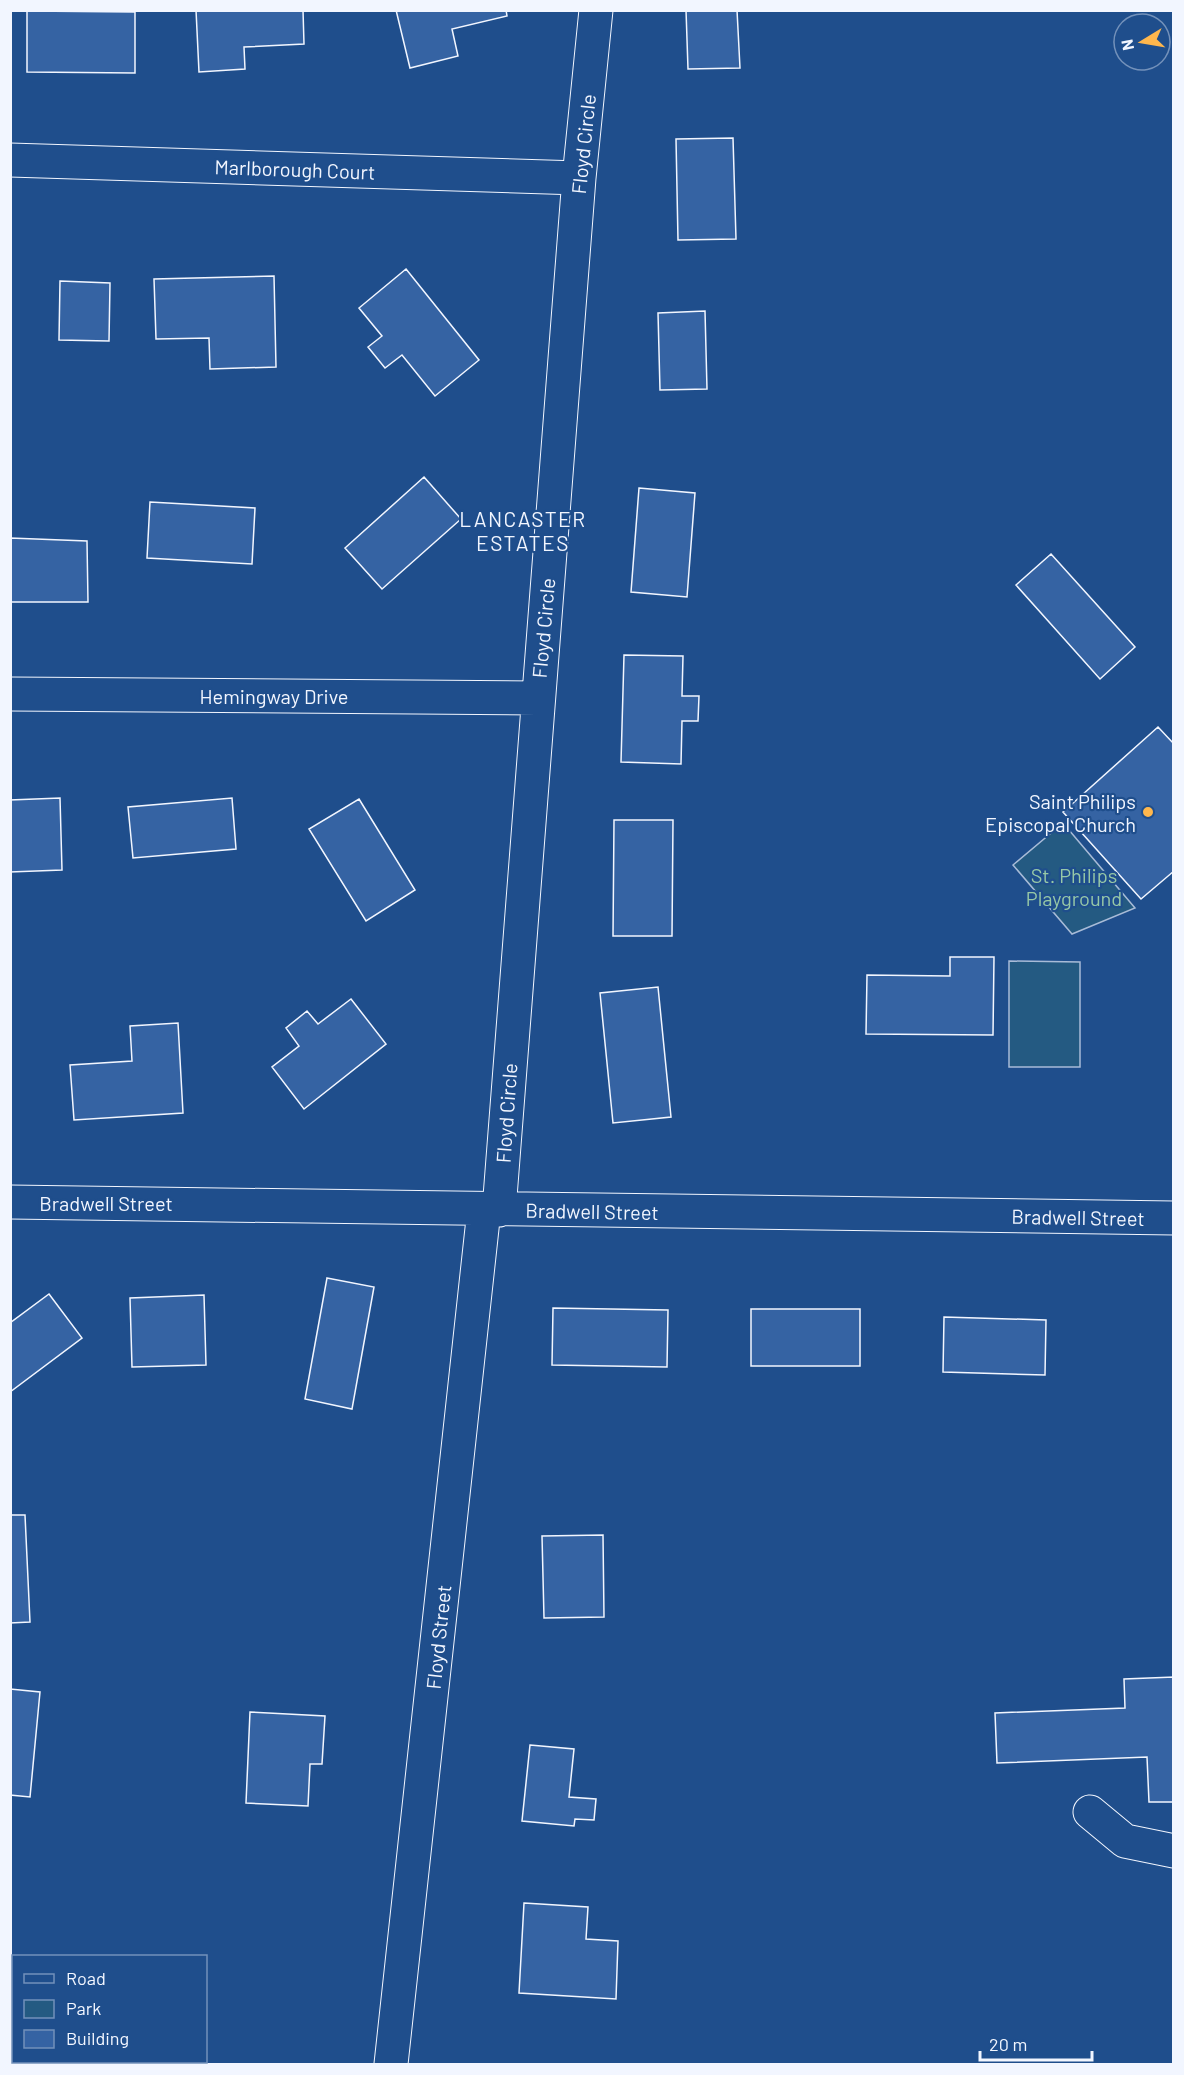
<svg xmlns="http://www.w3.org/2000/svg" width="1184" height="2075" viewBox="0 0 1184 2075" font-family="Barlow,sans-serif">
  <rect width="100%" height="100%" fill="#1f4e8c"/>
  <path fill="#245a82" stroke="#a8bbd7" stroke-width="1.5" d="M1063 823 1135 908 1072 934 1013 865Z
    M1009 961 1080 962V1067H1009Z"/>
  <path fill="#3563a3" stroke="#f2f6ff" stroke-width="1.5" d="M196 10H303L304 44 244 47 245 69 199 72Z
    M396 10H506L507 16 452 29 458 56 410 68Z
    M686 10H737L740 68 688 69Z
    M27 11 135 12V73L27 72Z
    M733 138 736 239 678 240 676 139Z
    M406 269 479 360 435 396 402 355 385 368 368 347 382 336 359 308Z
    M274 276 276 367 210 369 209 338 156 339 154 279Z
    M60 281 110 283 109 341 59 340Z
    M705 311 707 389 660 390 658 313Z
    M424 477 461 519 382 589 345 548Z
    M639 488 695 493 687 597 631 592Z
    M150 502 255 508 252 564 147 558Z
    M10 538 87 541 88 602H10Z
    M1051 554 1135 647 1100 679 1016 585Z
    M624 655 683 656 682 696H699L698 721H682L681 764 621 762Z
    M1158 727 1174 744V871L1141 899 1063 812Z
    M60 798 62 870 10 872V800Z
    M232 798 236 849 133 858 128 807Z
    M359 799 415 890 366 921 309 829Z
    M614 820H673L672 936H613Z
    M950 957H994L993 1035 866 1034 867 975 950 976Z
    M658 987 671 1117 613 1123 600 993Z
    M351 999 386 1044 304 1109 272 1067 299 1046 286 1028 307 1011 318 1024Z
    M178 1023 183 1113 74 1120 70 1065 132 1061 130 1026Z
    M327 1278 374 1287 352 1409 305 1399Z
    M49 1294 82 1338 10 1392V1323Z
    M204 1295 206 1365 132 1367 130 1298Z
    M553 1308 668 1310 667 1367 552 1365Z
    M751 1309H860V1366H751Z
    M944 1317 1046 1320 1045 1375 943 1372Z
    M10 1515H25L30 1622 10 1623Z
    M603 1535 604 1617 544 1618 542 1536Z
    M1174 1677V1802H1149L1147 1757 997 1763 995 1713 1125 1708 1124 1679Z
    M10 1689 40 1692 30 1797 10 1795Z
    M250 1712 325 1716 322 1764H310L308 1806 246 1803Z
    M530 1745 574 1749 569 1797 596 1799 594 1820 575 1819 574 1826 522 1821Z
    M524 1903 588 1907 586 1939 618 1941 616 1999 519 1993Z
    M10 1969H14V2062H27V2064H10Z"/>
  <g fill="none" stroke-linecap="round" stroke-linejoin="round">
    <defs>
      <path id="minor" d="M10 160 579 178
        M10 694 537 698
        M10 1202 1174 1218
        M499 1210 579 178 596 10
        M1090 1812 1125 1841 1174 1851
        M391 2064 484 1210"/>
    </defs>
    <use href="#minor" stroke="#f2f6ff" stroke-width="35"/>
    <use href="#minor" stroke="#1f4e8c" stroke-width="33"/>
  </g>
  <circle fill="#ffb74d" stroke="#1f4e8c" stroke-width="2" cx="1148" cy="812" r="6"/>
  <g text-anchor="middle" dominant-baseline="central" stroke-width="4.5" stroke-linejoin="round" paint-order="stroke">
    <g font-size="20" fill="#f2f6ff" stroke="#1f4e8c">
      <text transform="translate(583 144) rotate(-84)">Floyd Circle</text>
      <text transform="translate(295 169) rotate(2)">Marlborough Court</text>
      <text transform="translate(543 628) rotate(-85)">Floyd Circle</text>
      <text x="274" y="696">Hemingway Drive</text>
      <text transform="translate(506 1113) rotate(-86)">Floyd Circle</text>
      <text x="106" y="1203">Bradwell Street</text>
      <text transform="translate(592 1211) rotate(1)">Bradwell Street</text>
      <text transform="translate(1078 1217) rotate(1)">Bradwell Street</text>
      <text transform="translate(438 1637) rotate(-84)">Floyd Street</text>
    </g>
    <g font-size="20" fill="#f2f6ff" stroke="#1f4e8c" text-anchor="end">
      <text x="1136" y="801">Saint Philips<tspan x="1136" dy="23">Episcopal Church</tspan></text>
    </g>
    <g font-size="20" fill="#97c8a6" stroke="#1f4e8c">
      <text x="1074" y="875">St. Philips<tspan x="1074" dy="23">Playground</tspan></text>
    </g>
    <g font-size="21" letter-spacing="1.5" fill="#f2f6ff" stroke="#1f4e8c">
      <text x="523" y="518">LANCASTER<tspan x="523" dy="24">ESTATES</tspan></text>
    </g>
  </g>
  <rect width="1184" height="2075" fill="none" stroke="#f2f6ff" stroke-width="24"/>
  <rect x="12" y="1955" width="195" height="108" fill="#1f4e8c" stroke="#7391ba" stroke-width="1.5"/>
  <rect x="24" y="1974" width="30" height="9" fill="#1f4e8c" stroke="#7391ba" stroke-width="1.5"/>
  <text x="66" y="1985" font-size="18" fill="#f2f6ff">Road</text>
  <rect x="24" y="2000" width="30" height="18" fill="#245a82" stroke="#7391ba" stroke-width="1.5"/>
  <text x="66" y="2015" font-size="18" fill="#f2f6ff">Park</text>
  <rect x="24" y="2030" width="30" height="18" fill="#3563a3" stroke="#7391ba" stroke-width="1.5"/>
  <text x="66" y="2045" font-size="18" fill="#f2f6ff">Building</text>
  <g transform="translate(1142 42) rotate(259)"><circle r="28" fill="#1f4e8c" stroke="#7391ba" stroke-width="1.5"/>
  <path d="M0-4.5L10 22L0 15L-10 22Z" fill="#ffb74d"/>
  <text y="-9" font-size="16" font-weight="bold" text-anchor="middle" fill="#f2f6ff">N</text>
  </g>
  <path d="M980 2051v9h112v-9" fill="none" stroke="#f2f6ff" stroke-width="3"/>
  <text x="989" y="2051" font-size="18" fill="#f2f6ff" stroke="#1f4e8c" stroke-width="4.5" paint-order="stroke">20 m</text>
</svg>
